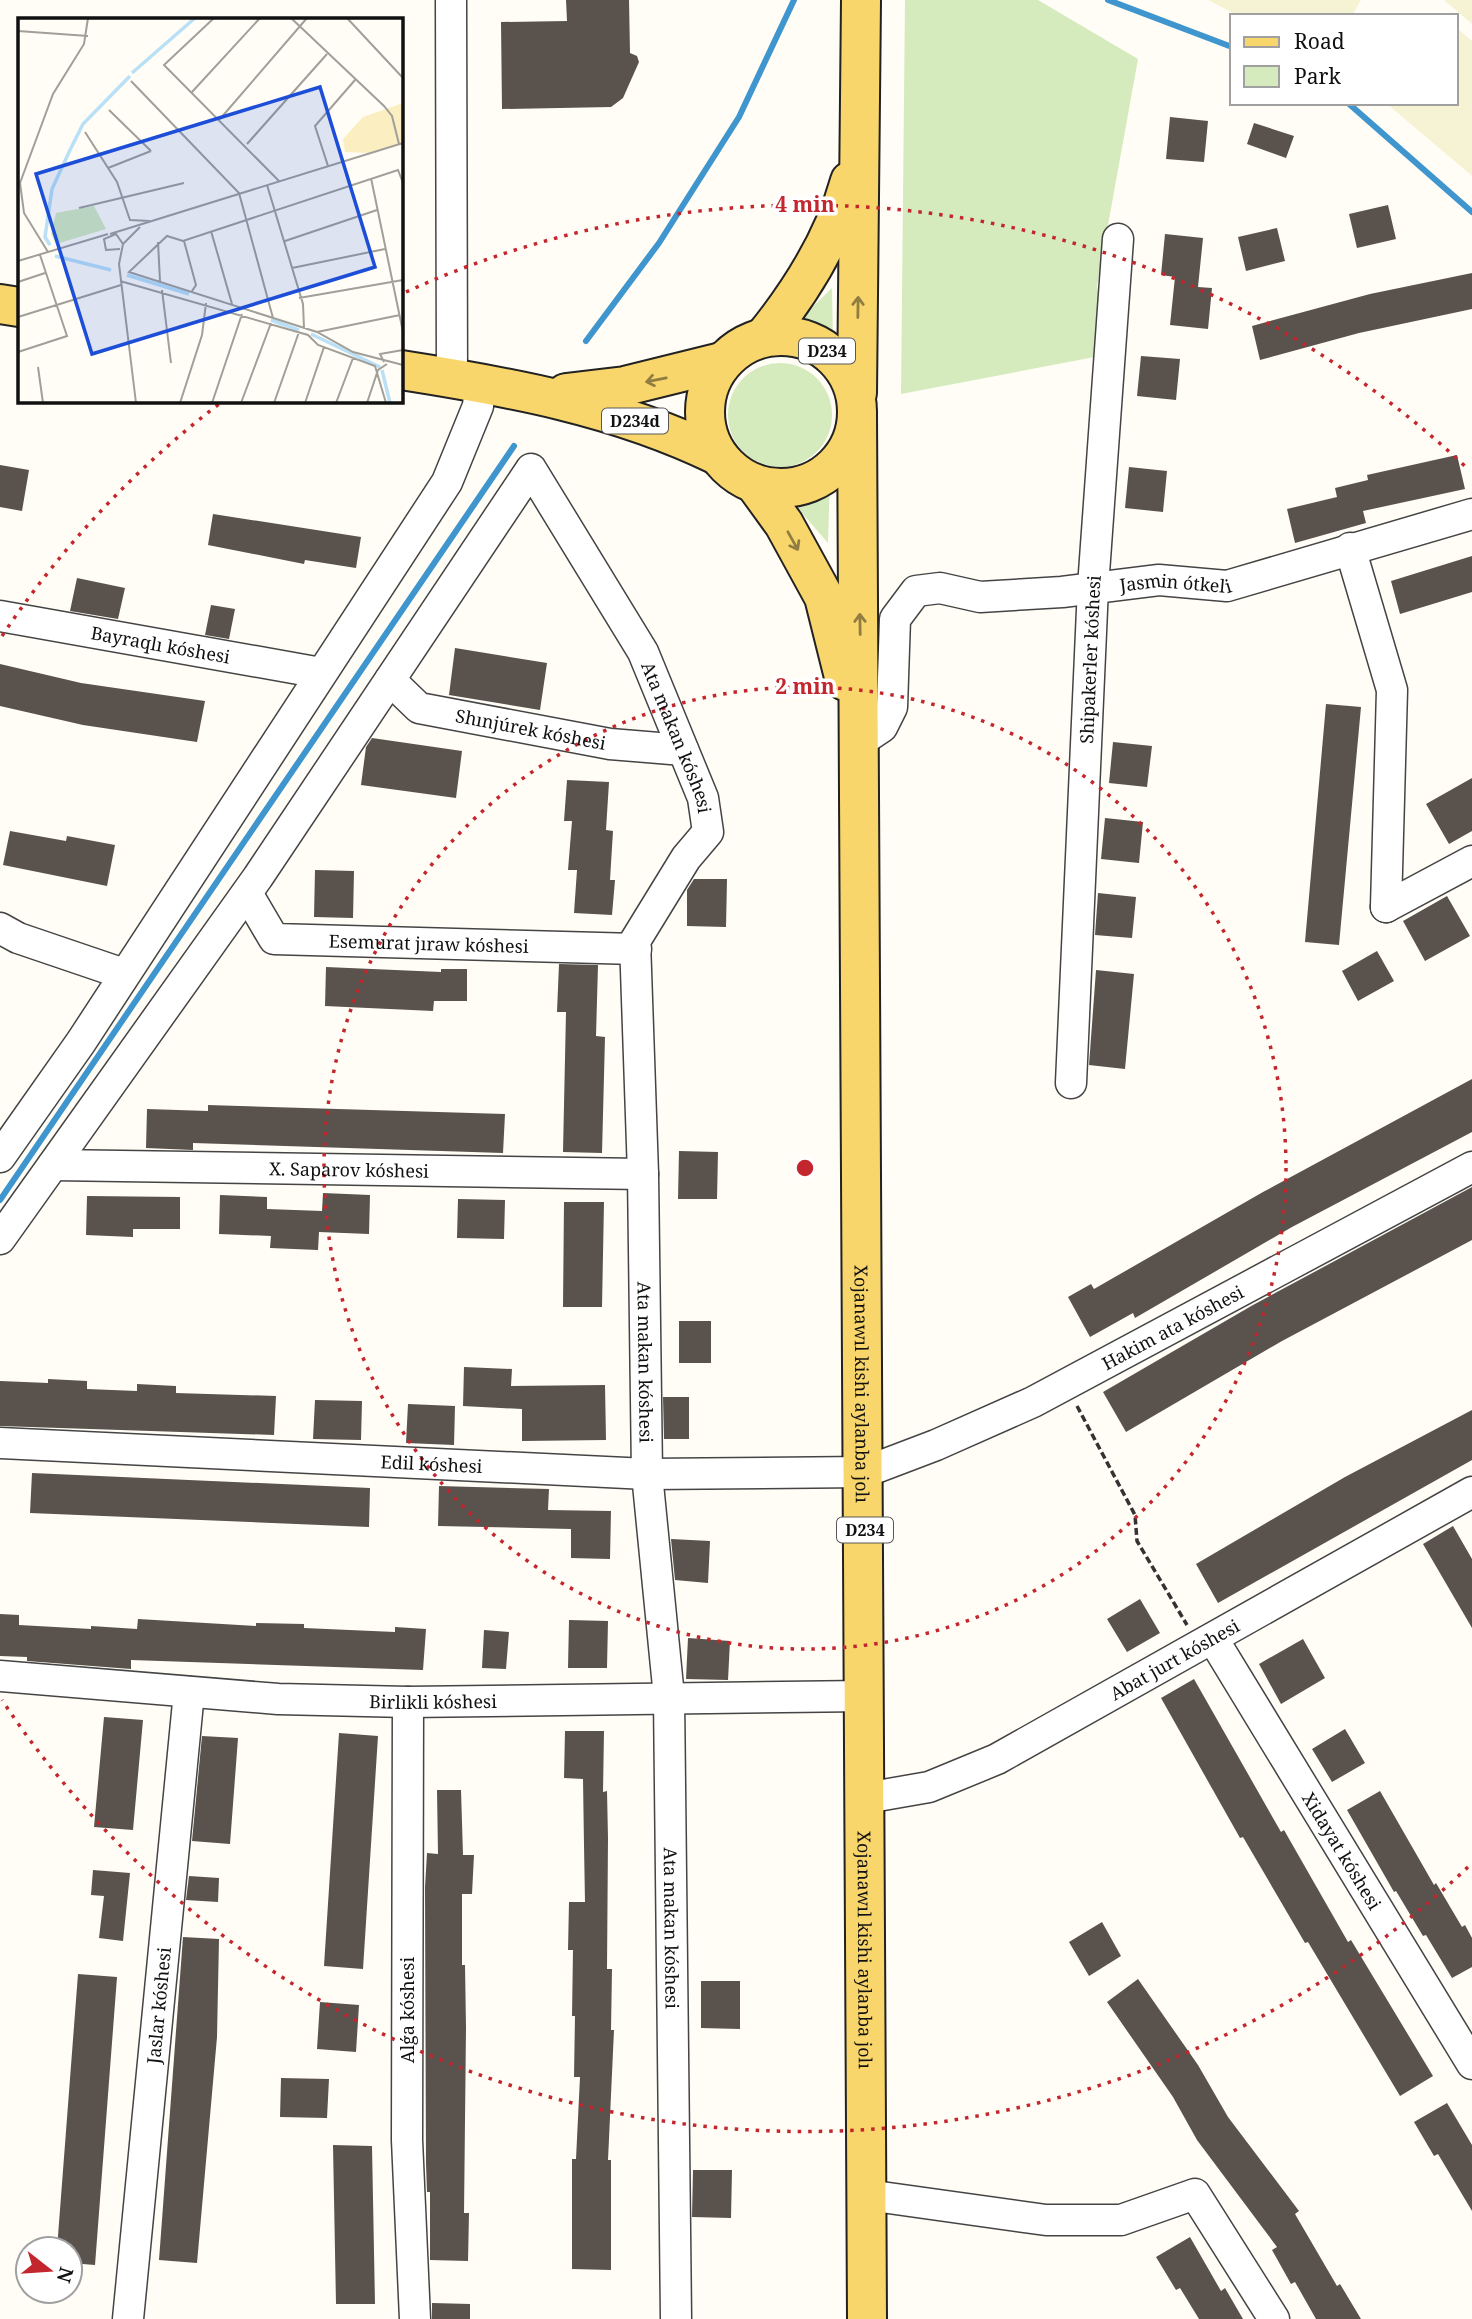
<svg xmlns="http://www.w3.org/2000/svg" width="1472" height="2319" viewBox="0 0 1472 2319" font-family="'Noto Serif',serif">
  <rect width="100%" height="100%" fill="#fffdf5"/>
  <path fill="#f6f3d4" d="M1208 0H1361L1352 16H1239Z
    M1444 0H1472V24Z
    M1456 27 1472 41V176L1386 103H1456Z"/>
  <path fill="#d5ebbd" d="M905 0H1038L1138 59 1097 286 1105 355 901 394Z
    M832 288 833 344 816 330 795 324Z
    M728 415a52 52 0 1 1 104 0a52 52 0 1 1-104 0Z
    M830 475 828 543 788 497 809 492Z"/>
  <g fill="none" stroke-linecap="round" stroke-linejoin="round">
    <path stroke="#3f96cf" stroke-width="6" d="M1108 0 1232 47
      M1348 103 1472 212
      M586 341 659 243 739 117 794 0
      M0 1200 514 446"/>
  </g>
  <path fill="#5a524d" d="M566 0H629L630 53 637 56 639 62 623 98 611 107 502 109 501 22 567 21Z
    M1170 117 1208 121 1204 162 1166 159Z
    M1254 123 1294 136 1286 158 1247 144Z
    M1388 205 1396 239 1357 248 1349 214Z
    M1277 228 1285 261 1246 271 1238 237Z
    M1165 234 1203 238 1198 287 1212 288 1208 329 1170 325 1175 277 1161 275Z
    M1472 273V309L1359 333 1260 360 1252 326 1370 294Z
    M1141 356 1180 359 1176 400 1137 396Z
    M1457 455 1465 489 1363 511 1366 523 1295 543 1287 509 1337 497 1335 488 1368 480 1367 475Z
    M0 465 29 470 22 511 0 507Z
    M1129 467 1167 471 1163 512 1125 508Z
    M213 514 361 537 356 568 305 560 304 564 208 545Z
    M1472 556V592L1400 614 1391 581Z
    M77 578 125 588 118 619 70 611Z
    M211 605 235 609 229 639 205 635Z
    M455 648 547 663 540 710 449 695Z
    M0 664 81 683 205 701 197 742 83 725 0 706Z
    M1326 704 1361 707 1339 945 1305 942Z
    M372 738 462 751 456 798 361 785 366 747Z
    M1113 742 1152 746 1147 787 1109 783Z
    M1472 778V831L1449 844 1426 804Z
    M567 780 609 782 606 830 613 831 610 880H615L612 915 574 913 577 870H568L572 821H564Z
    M1105 818 1143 822 1139 863 1101 859Z
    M10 831 66 841 67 836 115 845 107 886 3 865Z
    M315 870 354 871 353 918 314 917Z
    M694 879H727L726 927 687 926V890Z
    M1098 893 1136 897 1132 938 1095 935Z
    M1447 896 1470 936 1425 961 1403 921Z
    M1377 951 1394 981 1358 1001 1342 971Z
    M559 964 598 965 596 1036 605 1037 602 1153 563 1152 566 1012H557Z
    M326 967 441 972V969H467V1001H434L433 1011 325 1006Z
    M1096 970 1134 974 1125 1069 1089 1065Z
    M1472 1079V1132L1292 1227 1135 1318 1133 1313 1090 1337 1068 1297 1091 1284 1094 1289 1263 1192Z
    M208 1105 505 1114 503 1153 193 1143V1150L146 1148 147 1109 208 1111Z
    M679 1151 718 1152 717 1199H678Z
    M1472 1187V1240L1282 1341 1126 1432 1103 1392 1253 1305Z
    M323 1193 370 1195 369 1234 319 1232 318 1250 270 1248 271 1236 219 1234 220 1195 267 1197V1209L322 1211Z
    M87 1196 180 1197V1229H133V1237L86 1235Z
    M458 1199 505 1200 504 1239 457 1238Z
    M564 1202H604L602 1307H563Z
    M679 1321H711V1363H679Z
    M464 1367 512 1369 511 1386 605 1385 606 1440 522 1441V1409L463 1406Z
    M48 1379 87 1381V1389L137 1391V1384L176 1386V1393L276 1396 274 1435 0 1426V1381L48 1383Z
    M663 1397H689V1439H664Z
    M315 1400 362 1401 361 1440 313 1439Z
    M408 1404 455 1406 454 1445 406 1443Z
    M1472 1410V1460L1218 1603 1196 1564 1345 1477Z
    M32 1473 370 1488 369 1527 30 1513Z
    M439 1486 549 1489 548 1510 611 1511 610 1559 571 1558V1529L438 1526Z
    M1453 1526 1472 1559V1628L1423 1544Z
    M671 1539 710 1541 708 1583 675 1580Z
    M1140 1599 1160 1633 1127 1652 1107 1619Z
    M0 1614 19 1615V1625L91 1629V1626L137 1629 138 1619 256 1626V1623L304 1624V1628L395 1632V1627L426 1629 423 1670 131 1660V1669L27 1661V1657L0 1656Z
    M569 1620 608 1621 607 1668H568Z
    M484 1630 509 1632 506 1669 482 1668Z
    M688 1638 730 1641 728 1680 686 1679Z
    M1303 1639 1325 1678 1281 1704 1259 1664Z
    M1194 1679 1281 1832 1284 1830 1348 1942 1351 1940 1433 2076 1400 2096 1308 1942 1305 1943 1243 1837 1240 1838 1161 1698Z
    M104 1717 143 1720 133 1830 94 1827Z
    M1345 1729 1365 1763 1332 1782 1312 1749Z
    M565 1731H604L603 1792 607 1791 608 1838 607 1969H612L611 2030H614L608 2160H611V2270L572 2269V2159H576L580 2077H574L575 2016H572L573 1950H568L569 1902H585L584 1845 583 1779 564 1778Z
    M339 1733 378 1736 363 1969 324 1966Z
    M202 1736 238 1738 230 1844 192 1841Z
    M437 1790H461L463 1855H474L472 1894H462V1965H465L466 2028 464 2213H469L468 2261 430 2260V2192H427L426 2164 425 1887 427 1853 438 1854Z
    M1380 1791 1434 1885 1436 1883 1462 1927 1465 1925 1472 1938V1967L1452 1978 1426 1935 1423 1936 1396 1891 1394 1892 1347 1810Z
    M93 1870 130 1873 123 1941 99 1938 104 1896 91 1895Z
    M189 1876 219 1878 218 1902 186 1900Z
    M1102 1922 1121 1956 1089 1976 1069 1942Z
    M183 1937 219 1939 217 2037 197 2263 159 2260Z
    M78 1974 117 1977 95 2265 70 2263V2249H57Z
    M1138 1979 1198 2065 1228 2117 1299 2211 1295 2214 1337 2286 1340 2284 1361 2319H1316L1295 2282 1291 2284 1272 2250 1277 2247 1197 2140 1173 2097 1107 2002Z
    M701 1981H740V2029L701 2028Z
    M320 2002 359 2005 356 2052 317 2049Z
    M281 2078 329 2079 327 2118 280 2117Z
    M1447 2103 1472 2145V2211L1438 2154 1434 2156 1414 2122Z
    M333 2145 372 2146 375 2304H336Z
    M693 2170H732L731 2218 692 2217Z
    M1190 2237 1221 2291 1225 2288 1243 2319H1199L1180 2288 1176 2290 1156 2257Z
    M432 2303 470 2304V2319H432Z"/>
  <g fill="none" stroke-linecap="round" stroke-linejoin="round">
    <defs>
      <g id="minor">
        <path d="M451 0 452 378"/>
        <path d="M1350 548 1392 690 1386 907"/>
        <path id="s1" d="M0 616 321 673"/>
        <path id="s2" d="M390 680 419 708 610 744 683 750"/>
        <path id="s3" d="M861 741 882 727 892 707 895 619 916 591 940 588 980 597 1062 592 1159 580 1227 586 1472 514"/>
        <path id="s4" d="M247 893 274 939 636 949"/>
        <path d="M1386 907 1472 861"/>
        <path d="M0 928 18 938 124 974"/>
        <path id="s5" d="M1071 1083 1093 587 1118 239"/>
        <path d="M0 1157 81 1042 447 482 478 406 480 382"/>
        <path id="s6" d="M53 1165 643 1174"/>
        <path id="s7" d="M0 1239 258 877 531 469 643 652 703 798 708 832 686 858 635 941 643 1174 647 1474 669 1697 676 2319"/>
        <path id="s8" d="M0 1443 647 1474 865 1472 936 1445 1033 1402 1472 1167"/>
        <path id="s9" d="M1213 1639 1472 2064"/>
        <path id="s10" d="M0 1676 278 1699 408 1702 865 1696"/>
        <path d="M408 1702 407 2140 415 2319"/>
        <path id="s11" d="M866 1798 929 1787 997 1759 1472 1492"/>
        <path d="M867 2195 1046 2220H1121L1195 2194 1274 2319"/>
        <path id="s12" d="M128 2319 189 1692"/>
      </g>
      <g id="major">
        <path d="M0 304 19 307"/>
        <circle cx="781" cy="412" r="76"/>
        <path d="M765 336C802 290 834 239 850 181"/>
        <path d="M401 370C510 387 616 406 717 455"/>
        <path d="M566 393 625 386 722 362"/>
        <path d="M857 393 861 0"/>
        <path id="s13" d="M857 414 867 2319"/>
        <path d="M755 484 784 524 824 597 845 681"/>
      </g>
    </defs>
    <use href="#minor" stroke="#444" stroke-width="33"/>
    <use href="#major" stroke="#222" stroke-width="42"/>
    <path stroke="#333" stroke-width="3.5" stroke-dasharray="7 3.5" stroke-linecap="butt" d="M1077 1406 1135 1515 1137 1541 1187 1625"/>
    <use href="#minor" stroke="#fff" stroke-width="30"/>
    <use href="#major" stroke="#f9d66b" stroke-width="38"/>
  </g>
  <defs><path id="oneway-shaft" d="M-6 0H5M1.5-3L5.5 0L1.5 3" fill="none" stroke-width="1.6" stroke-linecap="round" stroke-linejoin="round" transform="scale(1.75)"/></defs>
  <g stroke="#917d42">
    <use href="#oneway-shaft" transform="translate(858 307) rotate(-89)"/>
    <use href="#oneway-shaft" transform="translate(656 380) rotate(169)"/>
    <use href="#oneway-shaft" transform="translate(793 541) rotate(61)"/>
    <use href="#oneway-shaft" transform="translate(860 624) rotate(-91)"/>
  </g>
  <g fill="none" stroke="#c4262e" stroke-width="3.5" stroke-dasharray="3.5 7">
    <circle cx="805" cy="1168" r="481"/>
    <path d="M1468 1867A963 963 0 0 1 2 1700M2 636A963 963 0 0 1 219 404M406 292A963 963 0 0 1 1468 469"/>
  </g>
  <g text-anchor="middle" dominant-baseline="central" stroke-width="7" stroke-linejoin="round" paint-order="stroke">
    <g fill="#fff" stroke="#585858" stroke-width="2">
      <rect x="799" y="338.5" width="56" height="25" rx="5"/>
      <rect x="602" y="408.5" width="66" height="25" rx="5"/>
      <rect x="837" y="1517.5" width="56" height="25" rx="5"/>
    </g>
    <g font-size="16" font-weight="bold" fill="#111">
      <text x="827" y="351">D234</text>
      <text x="635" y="421">D234d</text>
      <text x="865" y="1530">D234</text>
    </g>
    <g font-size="18" fill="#111" stroke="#fff">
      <text stroke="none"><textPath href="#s3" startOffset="432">Jasmin ótkeli</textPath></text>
      <text stroke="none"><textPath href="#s1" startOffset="163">Bayraqlı kóshesi</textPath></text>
      <text stroke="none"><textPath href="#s5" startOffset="424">Shipakerler kóshesi</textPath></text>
      <text stroke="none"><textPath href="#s2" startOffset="154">Shınjúrek kóshesi</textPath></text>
      <text stroke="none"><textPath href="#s7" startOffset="1242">Ata makan kóshesi</textPath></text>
      <text stroke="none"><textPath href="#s4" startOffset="208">Esemurat jıraw kóshesi</textPath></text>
      <text stroke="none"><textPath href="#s6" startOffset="296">X. Saparov kóshesi</textPath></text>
      <text stroke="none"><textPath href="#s8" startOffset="1206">Hakim ata kóshesi</textPath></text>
      <text stroke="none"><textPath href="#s7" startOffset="1895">Ata makan kóshesi</textPath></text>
      <text stroke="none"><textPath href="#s13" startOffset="970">Xojanawıl kishi aylanba jolı</textPath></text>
      <text stroke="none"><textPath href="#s8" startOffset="432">Edil kóshesi</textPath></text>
      <text stroke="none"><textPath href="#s11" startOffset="341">Abat jurt kóshesi</textPath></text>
      <text stroke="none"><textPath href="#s10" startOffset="434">Birlikli kóshesi</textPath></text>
      <text stroke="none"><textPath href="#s9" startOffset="248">Xidayat kóshesi</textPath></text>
      <text stroke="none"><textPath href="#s7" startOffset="2462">Ata makan kóshesi</textPath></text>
      <text stroke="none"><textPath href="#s13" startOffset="1536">Xojanawıl kishi aylanba jolı</textPath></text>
      <text stroke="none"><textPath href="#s12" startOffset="315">Jaslar kóshesi</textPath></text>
      <text transform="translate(407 2010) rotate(-90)">Alǵa kóshesi</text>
    </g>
  </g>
  <g transform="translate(18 18)">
    <rect width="385" height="385" fill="#fffdf5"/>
    <path d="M76 188 88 211 38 226 33 216 38 195Z" fill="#d5ebbd"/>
    <path d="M385 85V124L352 135 327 134 325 121 345 99Z" fill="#fbeec1"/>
    <path fill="none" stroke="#b9e0f7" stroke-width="3.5" d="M114 55 177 0M32 227 27 219 34 171 52 132 65 106 112 58M37 238 93 252M109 257 171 276M253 302 281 312M293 316 362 349M364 352 372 385"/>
    <path fill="none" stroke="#a09f9a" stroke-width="2" d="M196 0 146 47 261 163M273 0 366 88 374 98 381 126M329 0 385 60M0 13 70 18M113 63 221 175 255 300M174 74 242 0M91 92 133 133M202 101 289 0M67 114 99 164 112 202 132 203M229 126 309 36M310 148 297 108 337 62M90 150 133 133M353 160 385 314M385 165 380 152 165 223 149 218 111 254 299 314 335 334 385 347M249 167 285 286 286 310M61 190 166 165M193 213 214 286M92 216 385 125M166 223 178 267 174 273M267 223 359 192M140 224 142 263M102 231 88 232 86 221 98 216 105 226M30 234 6 195 2 165 35 76 66 26 70 0M0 243 90 216M274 250 367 231M102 263 290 317 300 327 357 348 368 385M0 264 27 255M144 272 153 345M281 280 385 262M0 299 103 267M299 314 382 297M0 334 49 318 22 237M366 344 362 336 385 332M20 349 25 385M118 385 101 246 105 226 122 209M162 385 184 317 188 285M194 385 224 296M223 385 253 305M256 385 281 314M287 385 306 329M318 385 335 340M349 385 360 352 369 346"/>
    <path fill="#1d4ed8" fill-opacity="0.15" stroke="#1d4ed8" stroke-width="3.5" d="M302 69 357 249 74 336 18 156Z"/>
    <rect width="385" height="385" fill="none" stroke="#111" stroke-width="3.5"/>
  </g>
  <circle cx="805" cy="1168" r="10" fill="#c4262e" stroke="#fff" stroke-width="3.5"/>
  <g font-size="21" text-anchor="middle" font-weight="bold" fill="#c4262e" stroke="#fff" stroke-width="7" stroke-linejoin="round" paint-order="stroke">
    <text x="805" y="212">4 min</text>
    <text x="805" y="694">2 min</text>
  </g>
  <rect x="1230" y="14" width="228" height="91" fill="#ffffff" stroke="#a0a0a0" stroke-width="2"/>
  <rect x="1244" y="37" width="35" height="10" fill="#f9d66b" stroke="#a0a0a0" stroke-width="2"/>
  <text x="1294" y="49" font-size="21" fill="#111111">Road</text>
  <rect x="1244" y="66" width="35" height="21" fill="#d5ebbd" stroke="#a0a0a0" stroke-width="2"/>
  <text x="1294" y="84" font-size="21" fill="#111111">Park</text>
  <g transform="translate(49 2270) rotate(107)"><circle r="33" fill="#ffffff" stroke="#a0a0a0" stroke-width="2"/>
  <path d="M0-5L12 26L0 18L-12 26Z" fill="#c4262e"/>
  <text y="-10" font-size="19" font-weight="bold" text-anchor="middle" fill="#111111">N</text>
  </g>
</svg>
